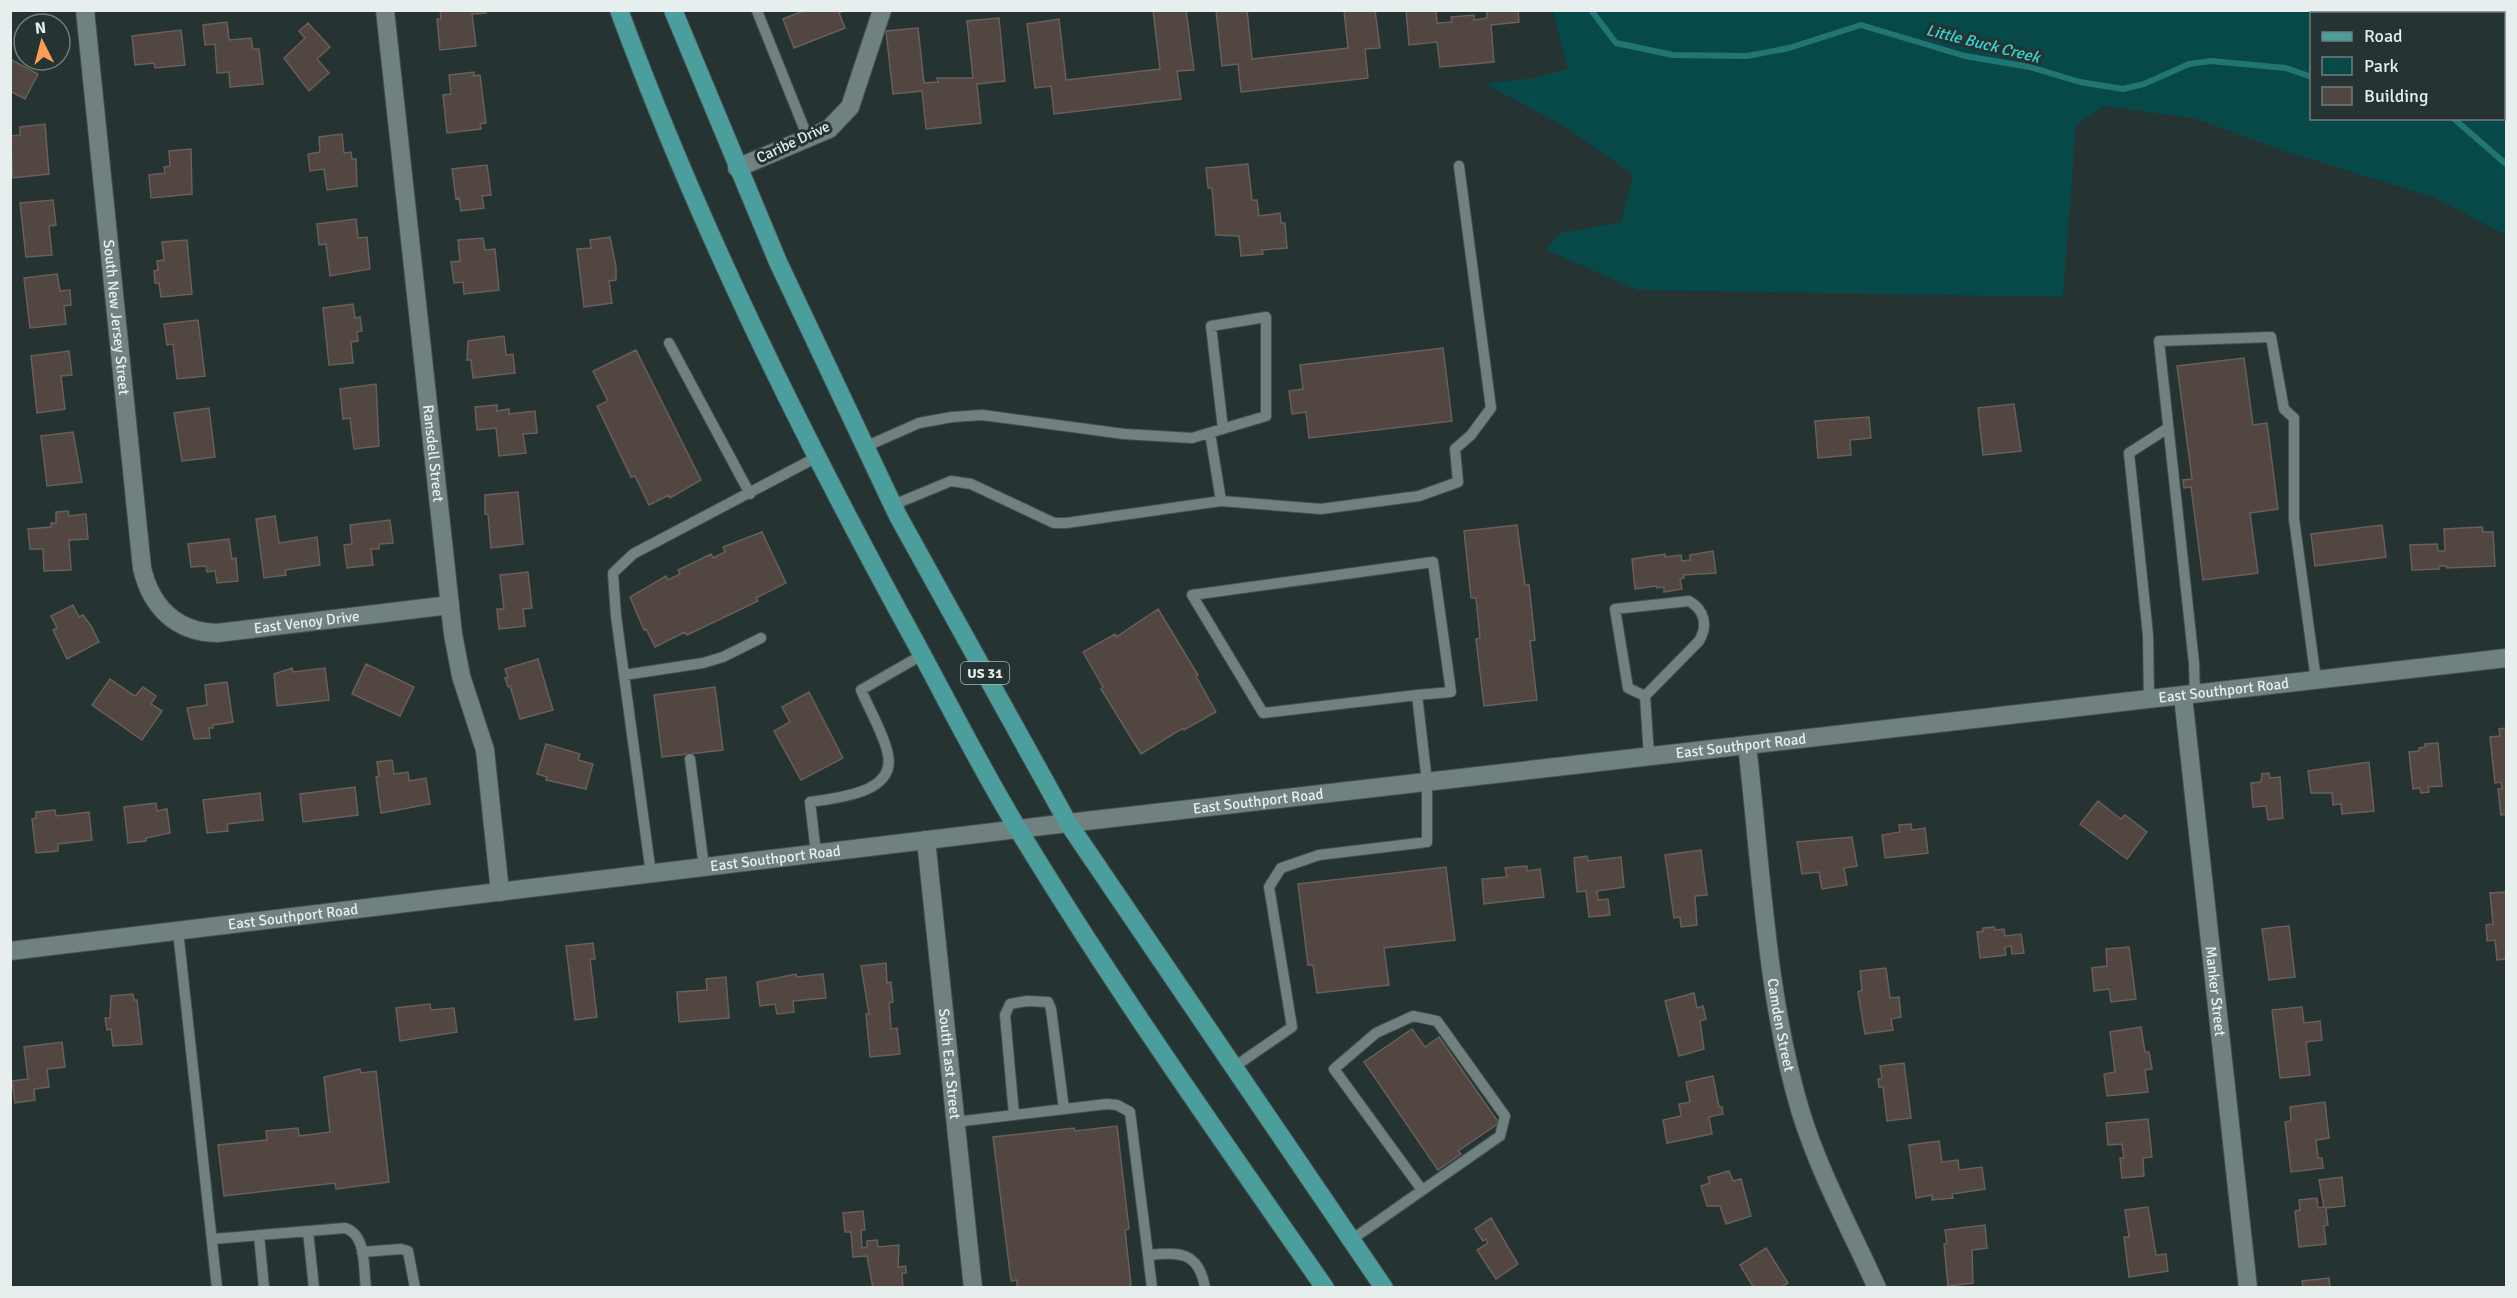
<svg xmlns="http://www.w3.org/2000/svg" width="2517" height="1298" viewBox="0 0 2517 1298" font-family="Signika,sans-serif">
  <rect width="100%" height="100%" fill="#253332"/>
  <path fill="#074848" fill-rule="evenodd" d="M1553 11H2506V235L2435 198 2284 151 2193 118 2104 106 2076 125 2063 297 1638 290 1546 250 1560 233 1621 222 1633 175 1563 125 1484 84 1533 78 1568 69ZM2312 14H2504V118H2312Z"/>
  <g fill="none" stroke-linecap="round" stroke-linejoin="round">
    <path stroke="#217675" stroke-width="6" d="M1591 10 1616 43 1673 55 1747 56 1789 48 1861 25 1965 56 2030 67 2080 82 2123 89 2144 84 2189 64 2211 61 2286 68 2312 77
      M2453 118 2506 164"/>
  </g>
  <path fill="#514640" stroke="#6a5f58" stroke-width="1.5" d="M440 10H485L486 13 472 14 476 46 440 50 437 19H441Z
    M806 10H845L839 13 845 28 794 48 783 19Z
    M1153 10H1186L1194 70 1177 71 1181 99 1054 114 1051 86 1035 88 1027 24 1059 19 1066 80 1160 69Z
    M1216 10H1247L1252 59 1348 48 1344 10H1375L1380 48 1365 49 1368 78 1241 92 1238 64 1222 66Z
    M1406 10H1436L1437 23 1452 22 1451 17 1474 15V20L1487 18V10H1518L1519 22 1491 25 1494 62 1440 67 1437 42 1409 45Z
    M999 18 1005 81 977 84 981 123 926 129 922 91 893 94 886 31 918 28 924 83 938 82 937 78H973L967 21Z
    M227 22 229 40 251 38 253 49H259L263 84 230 87 229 72 217 73 215 44 205 45 203 25Z
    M308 23 330 47 317 59 329 73 309 91 284 58 305 38 299 31Z
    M181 30 185 65 155 68 154 63 135 65 132 36Z
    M10 59 38 74 25 99 10 91Z
    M474 72V76L480 75 486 123 480 124 481 129 447 133 443 95 451 94 449 75Z
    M45 124 49 174 13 178 10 136 20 135V127Z
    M342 134 344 153 351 152 352 159H356L357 186 327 190 324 169 310 171 308 154 320 152 319 137Z
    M191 149 192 194 151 198 149 175 165 173 164 167 170 166 169 151Z
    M1248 164 1252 200H1257L1259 216 1280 213 1281 223H1285L1287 248 1262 250 1263 254 1241 256 1239 236 1216 235 1212 188H1208L1206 168Z
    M487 165 491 195 482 196 484 208 461 211 459 198 456 199 452 169Z
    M53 200 56 225 49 226 52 255 26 257 20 203Z
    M356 219 358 238 367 237 370 269 330 276 326 244 319 245 317 224Z
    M610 237 616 267V280L609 281 612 303 584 307 577 249 591 248 590 240Z
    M483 238 485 250 495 249 499 290 464 294 463 282 454 283 451 262 460 261 458 240Z
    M187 240 192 294 161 297 159 283H155L154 271 158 270 157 261 164 260 162 242Z
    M57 274 60 291 70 290 71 305 64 306 66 324 30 328 24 278Z
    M353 304 355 318 360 317 362 331 357 332 358 341 351 342 353 363 329 365 323 308Z
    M198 320 205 376 177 379 173 344 167 345 164 324Z
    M504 336 506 355 513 354 515 373 473 378 471 360H467L468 341Z
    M1443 348 1452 421 1309 438 1306 412 1292 414 1289 391 1303 389 1300 365Z
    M636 350 701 480 670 498 669 495 649 505 635 476 631 477 597 406 608 401 593 371Z
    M69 351 72 375 61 376 65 409 37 413 31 356Z
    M2244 358 2253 425 2267 423 2278 509 2250 513 2258 573 2203 580 2191 487 2184 488 2183 480 2192 479 2177 366Z
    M376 384 379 446 354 449 350 418 343 419 340 389Z
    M2014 404 2021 451 1983 455 1978 408Z
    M497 405V411L509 409V414L535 411 537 433 523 434 526 453 499 456 496 428 477 430 475 407Z
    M209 408 215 457 182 461 174 413Z
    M1869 417 1871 438 1850 440 1851 455 1818 458 1815 421Z
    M73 432 82 482 47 486 41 436Z
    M518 492 523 544 491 548 488 514H485V495Z
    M68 511 69 516 86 514 88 539 69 540 71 570 44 571 43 549H30L28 529 51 527V523H56V512Z
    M275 516 279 543 317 537 320 565 285 570 286 575 264 578 256 519Z
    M390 520 393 543 379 544V549H371L373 565 347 568 344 545 352 544 350 525Z
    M1517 525 1525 585H1529L1535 640 1530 641 1537 700 1484 706 1476 639 1480 638 1476 598H1471L1464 531Z
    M2382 525 2386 557 2315 566 2311 534Z
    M2482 527 2483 532H2493L2495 566 2447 568 2446 566H2439V569L2412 570 2410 545 2437 544 2438 551H2445L2444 529Z
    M762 532 786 583 756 598 758 601 687 635 685 632 655 647 646 629 644 630 630 597 666 576 668 580 680 574 678 570 711 554 713 558 725 552 723 547Z
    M229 539 232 559 236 558 238 581 217 583 215 571 207 572 206 566 191 567 188 544Z
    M1713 551 1716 573 1683 575 1684 578 1680 579 1682 589 1664 592V587L1657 588 1656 586 1635 589 1632 559 1665 554V557L1681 555 1682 561 1690 560V555Z
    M528 572 532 608 523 609 525 626 499 629 497 609H504L500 575Z
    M73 605 79 617 83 615 91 626 99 642 67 659 53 630 57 628 51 616Z
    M1158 609 1198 675 1196 676 1216 712 1184 730 1183 728 1141 754 1101 689 1103 687 1083 652 1115 634 1116 637Z
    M538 659 553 710 520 719 510 686 508 687 505 678H508L505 669Z
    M366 664 414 687 400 716 352 694Z
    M292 668 293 672 325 668 329 700 277 706 274 674Z
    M110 679 135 696 143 687 156 696 151 704 162 711 142 740 92 705Z
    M227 682 233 722 213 725V728H209L210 738 194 739 187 708 207 705 205 685Z
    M715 687 723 750 662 757 654 695Z
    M809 692 843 758 801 780 774 731 790 722 782 707Z
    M2506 728V814L2501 815 2498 789H2502L2501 782 2495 783 2490 737 2500 736 2499 729Z
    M2438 743 2442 786 2428 787 2429 792 2421 793 2420 788 2413 789 2409 752 2419 751V748L2425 747V744Z
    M546 744 580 754 578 760 593 764 586 789 546 780 547 777 537 774Z
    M392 760 394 774 408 772 409 781 426 778 430 804 381 813 376 777 379 776 377 762Z
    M2369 762 2374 811 2342 814 2341 804 2333 805 2332 793H2311L2308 771Z
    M2269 773 2270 778 2280 777 2283 818 2268 820 2266 806 2253 807 2251 783 2261 782 2262 774Z
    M355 787 358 815 303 822 300 794Z
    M260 793 263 820 227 824 228 831 207 833 203 800Z
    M2098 801 2121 819 2125 815 2147 832 2127 859 2080 824Z
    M156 803 157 811 167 809 170 833 146 838V841L128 843 124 807Z
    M55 810 56 816 89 812 92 840 58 844V851L36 853 32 819 36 818V812Z
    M1911 824 1912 830 1925 828 1928 853 1885 858 1882 835 1900 832 1899 825Z
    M1852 837 1857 866 1844 868 1847 885 1822 889 1819 872 1802 874 1797 842Z
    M1701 850 1707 895 1695 896 1697 925 1681 927 1680 917 1674 918 1665 855Z
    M1587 856 1588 861 1621 857 1624 887 1597 891 1598 900 1608 899 1610 915 1589 917 1586 891 1577 892 1574 858Z
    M1527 866V871L1540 869 1544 897 1484 904 1482 879 1507 877 1505 868Z
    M1446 867 1455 940 1384 948 1389 985 1317 993 1313 965H1308L1298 884Z
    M2506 892V959L2497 960 2495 940 2487 941 2486 925 2493 924 2490 893Z
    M2289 926 2295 977 2269 980 2262 929Z
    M1994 927 1995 930 2004 929 2005 936 2021 934 2024 953 2012 954 2011 946 2005 947 2006 955 1980 958 1977 932 1983 931V928Z
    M593 943 595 959H590L597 1017 575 1020 566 946Z
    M2129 947 2136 999 2111 1002 2109 989 2094 991 2092 968 2107 966 2106 949Z
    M886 963 887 983 891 982 893 1002 889 1003 891 1029 897 1028 900 1054 870 1057 866 1014H869L861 966Z
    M1886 968 1890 998 1899 997 1901 1017 1891 1019 1893 1030 1865 1034 1858 992 1862 990 1860 971Z
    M796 974 797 977 823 974 826 998 793 1001 794 1012 777 1014 775 1004 760 1006 757 982Z
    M726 977 729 1018 679 1022 677 992 707 990 706 979Z
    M1694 993 1697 1008 1703 1006 1706 1019 1700 1021 1704 1049 1679 1056 1665 1001Z
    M133 994 134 1000H137L142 1044 113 1046 111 1029 107 1030 105 1018H110L111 996Z
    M430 1004 431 1010 454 1008 457 1032 400 1041 396 1008Z
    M2302 1007 2304 1023 2320 1021 2322 1040 2306 1042 2310 1075 2280 1078 2272 1010Z
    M2141 1027 2145 1052H2149L2152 1069 2145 1070 2148 1092 2107 1096 2104 1074 2115 1072 2110 1032Z
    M1412 1029 1425 1047 1439 1037 1499 1123 1458 1151 1461 1154 1438 1170 1364 1062Z
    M62 1042 65 1067 47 1069 49 1087 34 1089 35 1100 15 1103 12 1081 28 1079 24 1047Z
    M1904 1063 1911 1118 1887 1121 1883 1087H1879L1878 1079 1882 1078 1880 1066Z
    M360 1069 361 1073 376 1071 389 1182 336 1189 335 1183 224 1196 218 1145 267 1140 266 1131 298 1128 299 1136 330 1132 324 1077Z
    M1713 1076 1719 1107H1722L1723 1114 1709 1117 1712 1134 1667 1143 1663 1120 1681 1116 1679 1104 1690 1102 1686 1082Z
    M2325 1102 2329 1138 2316 1140 2318 1158H2322L2323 1168 2291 1172 2285 1122 2291 1121 2290 1107Z
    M2148 1119 2152 1157 2143 1158 2144 1176 2122 1178 2120 1158H2124L2122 1144 2108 1145 2106 1123Z
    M1117 1126 1129 1229 1125 1230 1131 1285 1127 1288H1017V1280L1011 1281 993 1137 1074 1128 1075 1131Z
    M1939 1141 1942 1162 1958 1160 1959 1170 1982 1167 1985 1189 1952 1194 1953 1198 1932 1200V1195L1916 1198 1909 1145Z
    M1729 1171 1733 1181 1741 1179 1751 1216 1726 1224 1720 1206H1707L1701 1186 1710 1183 1708 1177Z
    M2342 1177 2345 1206 2326 1208 2328 1225 2324 1226 2326 1244 2299 1247 2295 1211 2300 1210 2299 1200 2317 1198 2318 1208 2324 1207 2319 1180Z
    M2148 1207 2156 1255 2166 1254 2168 1271 2129 1277 2124 1237H2129L2125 1210Z
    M863 1211 865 1230H861L862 1248 867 1247V1241L877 1240 878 1247 899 1245 898 1267 906 1266V1273H902L903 1288H873L867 1256 853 1257 851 1232H845L843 1213Z
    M1491 1218 1518 1264 1496 1279 1477 1250 1488 1243 1486 1239 1483 1241 1475 1229Z
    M1985 1225 1987 1248 1972 1250 1973 1283 1948 1286 1944 1244 1947 1243 1945 1230Z
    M1766 1248 1788 1283 1780 1288H1754L1740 1265Z
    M2329 1278 2330 1288H2303L2302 1281Z"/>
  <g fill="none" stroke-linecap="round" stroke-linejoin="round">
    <defs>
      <path id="lane" d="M757 11 808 138
        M669 343 750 494
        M1210 433 1221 501
        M867 446 919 423 952 417 982 415 1124 434 1192 438 1266 416V317L1211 326 1223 429
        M893 505 951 481 971 484 1054 523H1066L1221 501 1321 509 1419 496 1458 482 1455 449 1471 435 1491 408 1459 166
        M624 675 703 663 723 657 761 638
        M2195 695 2194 663 2159 341 2271 337 2284 409 2294 418V519L2316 680
        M1645 696 1628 688 1615 609 1689 601C1705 610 1708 626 1699 641L1645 696 1649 756
        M2149 700 2148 635 2129 453 2168 428
        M690 759 704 867
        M816 853 810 802C834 798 896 794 888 755 885 736 869 709 861 690L922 655
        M651 874 616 616 613 573 633 554 817 457
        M178 931 217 1288
        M1234 1067 1292 1027 1269 887 1281 868 1319 855 1427 842V782L1417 695 1451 692 1433 562 1192 595 1263 713 1417 695
        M1014 1115 1005 1015 1010 1004 1027 1001 1048 1002 1051 1009 1064 1109
        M955 1122 1107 1104 1117 1105 1130 1112 1148 1255
        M308 1231 314 1288
        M259 1235 264 1288
        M213 1239 345 1228C367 1235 363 1267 366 1288
        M1351 1240 1500 1136 1505 1116 1437 1021 1413 1016 1376 1033 1334 1069 1422 1190
        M362 1252 401 1249 408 1251 415 1288
        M1152 1288 1148 1255C1179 1252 1199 1251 1205 1288"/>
      <g id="street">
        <path id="s1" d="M85 10 142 568C151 607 176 632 217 633L450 605"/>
        <path id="s2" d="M385 10 453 634 461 676 485 750 500 892"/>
        <path d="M737 168 829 129 850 107 882 10"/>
        <path id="s3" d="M2183 696 2248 1288"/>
        <path id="s4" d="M1747 745C1761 864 1766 998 1801 1113 1820 1174 1851 1230 1877 1288"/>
        <path id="s5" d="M926 840 973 1288"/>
      </g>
      <g id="secondary">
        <path id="s6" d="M10 951 1068 823 2506 658"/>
      </g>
      <path id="primary" d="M619 10C699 227 801 434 912 636 947 700 980 767 1018 829 1113 986 1220 1137 1325 1288
        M673 10 778 262 898 516 1068 823 1384 1288"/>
    </defs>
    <use href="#lane" stroke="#455151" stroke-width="12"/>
    <use href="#street" stroke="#455151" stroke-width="20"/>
    <use href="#secondary" stroke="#455151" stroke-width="20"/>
    <use href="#primary" stroke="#455151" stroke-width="20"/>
    <use href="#lane" stroke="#718180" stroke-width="10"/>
    <use href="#street" stroke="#718180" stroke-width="18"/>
    <use href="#secondary" stroke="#718180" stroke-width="18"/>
    <use href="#primary" stroke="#4c9e9d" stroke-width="18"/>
  </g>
  <g text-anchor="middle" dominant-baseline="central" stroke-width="6" stroke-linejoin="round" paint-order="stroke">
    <rect fill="#253332" stroke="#acb7b6" stroke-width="1.5" x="961" y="662" width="48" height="22" rx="4.5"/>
    <g font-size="14" font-weight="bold" fill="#e6efee">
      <text x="985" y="673">US 31</text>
    </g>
    <g font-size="15" fill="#e6efee" stroke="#253332">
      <text transform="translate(793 142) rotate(-25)">Caribe Drive</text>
      <text stroke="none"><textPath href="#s1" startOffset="309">South New Jersey Street</textPath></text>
      <text stroke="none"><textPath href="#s2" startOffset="446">Ransdell Street</textPath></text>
      <text stroke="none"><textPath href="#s1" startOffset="759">East Venoy Drive</textPath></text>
      <text stroke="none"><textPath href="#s6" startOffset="2229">East Southport Road</textPath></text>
      <text stroke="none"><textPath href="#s6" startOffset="1743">East Southport Road</textPath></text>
      <text stroke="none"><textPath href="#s6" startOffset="1257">East Southport Road</textPath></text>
      <text stroke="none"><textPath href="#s6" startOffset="771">East Southport Road</textPath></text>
      <text stroke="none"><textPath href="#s6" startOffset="285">East Southport Road</textPath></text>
      <text stroke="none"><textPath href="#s3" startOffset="297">Manker Street</textPath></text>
      <text stroke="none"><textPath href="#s4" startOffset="282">Camden Street</textPath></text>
      <text stroke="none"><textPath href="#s5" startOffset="225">South East Street</textPath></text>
    </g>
    <g font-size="16" font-style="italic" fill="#35d8d7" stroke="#253332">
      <text transform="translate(1983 44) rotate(14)">Little Buck Creek</text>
    </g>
  </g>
  <rect width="2517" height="1298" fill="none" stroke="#e6efee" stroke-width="24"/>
  <rect x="2310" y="12" width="195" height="108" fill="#253332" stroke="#727e7d" stroke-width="1.5"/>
  <rect x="2322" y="32" width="30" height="9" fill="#4c9e9d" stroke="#727e7d" stroke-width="1.5"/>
  <text x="2364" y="42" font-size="18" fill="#e6efee">Road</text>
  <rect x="2322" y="57" width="30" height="18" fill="#074848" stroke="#727e7d" stroke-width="1.5"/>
  <text x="2364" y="72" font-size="18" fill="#e6efee">Park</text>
  <rect x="2322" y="87" width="30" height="18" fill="#514640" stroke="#727e7d" stroke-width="1.5"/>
  <text x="2364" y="102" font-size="18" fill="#e6efee">Building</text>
  <g transform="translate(42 42) rotate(354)"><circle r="28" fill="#253332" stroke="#727e7d" stroke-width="1.5"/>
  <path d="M0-4.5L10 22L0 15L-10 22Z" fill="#fd9c57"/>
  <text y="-9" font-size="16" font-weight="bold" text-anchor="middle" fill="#e6efee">N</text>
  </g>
</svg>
